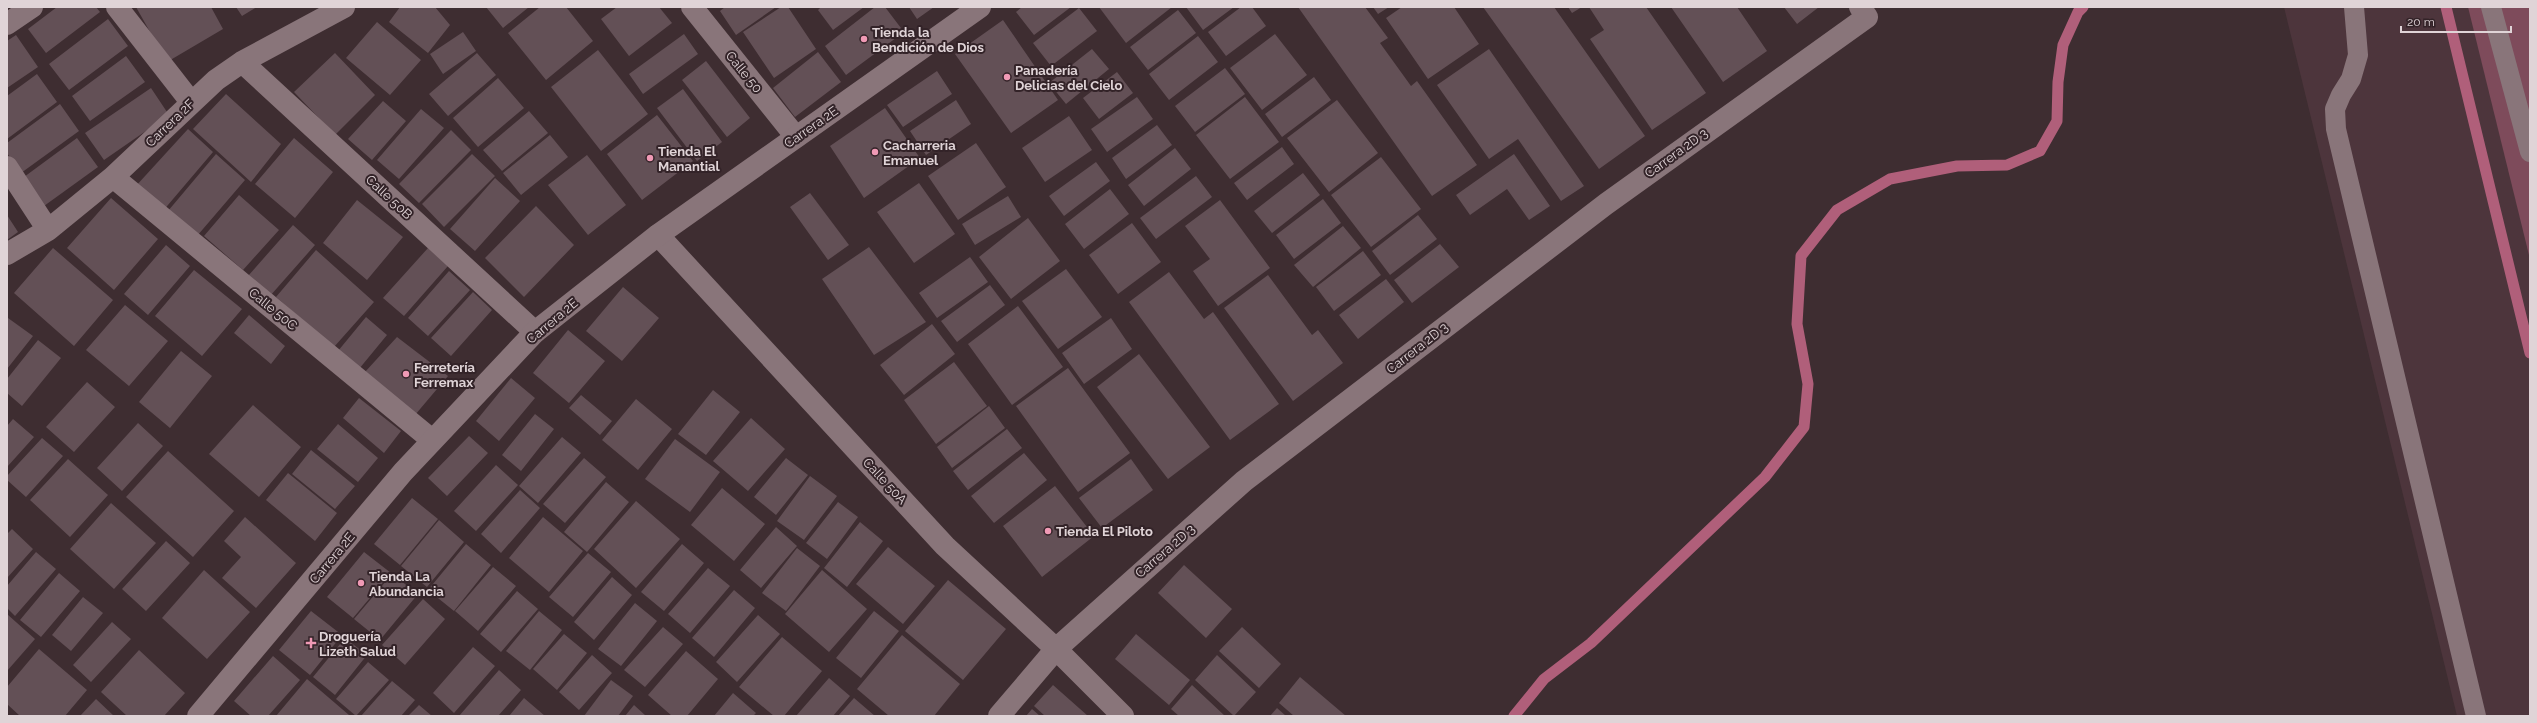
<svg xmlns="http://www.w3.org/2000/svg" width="2537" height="723" viewBox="0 0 2537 723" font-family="Raleway,sans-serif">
  <rect width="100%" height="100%" fill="#3e2d31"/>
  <path fill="#4d353c" d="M2284 7H2530V716H2457Z"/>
  <path fill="#7e4b5b" d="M2468 7H2530V259Z"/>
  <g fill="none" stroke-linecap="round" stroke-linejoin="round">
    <path stroke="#b05f7a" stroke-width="11" d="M2446 7 2530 353
      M1514 716 1544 679 1591 643 1765 477 1804 427 1808 384 1797 324 1801 256 1837 210 1890 179 1957 166 2007 165 2040 151 2057 121 2058 82 2063 45 2078 12 2083 7"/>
  </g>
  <path fill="#635056" d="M57 7H96L100 12 46 53 28 29Z
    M136 7H211L223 29 167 62Z
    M236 7H257L242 16Z
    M400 7H435L450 25 428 53 389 22Z
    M486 7H529L503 28Z
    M540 7H566L593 41 546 80 508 33Z
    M617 7H659L672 23 629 56 601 19Z
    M725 7H776L736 35 720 11Z
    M781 7H788L816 49 774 78 743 32Z
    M821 7H864L833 30 818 10Z
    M875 7H885L904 32 846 75 825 46Z
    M909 7H934L917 19Z
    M1022 7H1071L1034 35 1016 12Z
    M1099 7H1172L1126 43Z
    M1186 7H1234L1203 30Z
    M1241 7H1252L1266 26 1226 56 1208 32Z
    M1298 7H1365L1388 38 1380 43 1411 86 1417 81 1477 165 1432 196Z
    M1373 7H1389L1378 14Z
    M1402 7H1454L1479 44 1428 79 1386 18Z
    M1483 7H1554L1645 136 1599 169Z
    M1568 7H1582L1572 13Z
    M1589 7H1646L1706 93 1652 130 1590 39 1604 30Z
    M1671 7H1737L1767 51 1723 82Z
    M1784 7H1819L1797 24Z
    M1079 8 1097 31 1051 66 1033 43Z
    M1178 10 1196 33 1148 70 1130 47Z
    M108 19 128 46 69 90 49 64Z
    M1003 20 1058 100 1011 133 955 54Z
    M377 22 421 60 390 95 346 58Z
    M463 32 476 51 443 74 430 54Z
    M684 34 698 54 643 94 629 74Z
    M1275 34 1307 75 1262 110 1230 68Z
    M16 35 38 67 7 88V41Z
    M1198 36 1218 62 1169 100 1149 74Z
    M1092 49 1109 69 1066 104 1049 83Z
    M1489 49 1584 186 1561 201 1518 139 1489 159 1437 85Z
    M598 50 648 114 601 151 551 87Z
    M818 52 841 82 795 117 773 88Z
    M335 53 375 95 335 135 294 92Z
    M477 53 496 75 448 116 429 94Z
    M126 56 145 82 90 121 72 96Z
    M706 61 750 118 727 137 682 80Z
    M1225 68 1245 94 1195 132 1175 106Z
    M937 71 952 94 903 127 887 105Z
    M1117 72 1133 93 1099 119 1083 98Z
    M37 74 57 102 7 139V96Z
    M1314 77 1331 100 1282 137 1265 114Z
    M498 78 524 108 478 147 453 118Z
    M151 88 169 115 104 160 85 133Z
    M683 89 722 142 697 161 657 108Z
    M226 94 281 144 251 182 193 129Z
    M1137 97 1153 119 1107 152 1091 129Z
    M1245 97 1279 142 1230 179 1196 135Z
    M956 100 971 124 926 155 910 131Z
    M1337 100 1378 153 1329 192 1287 138Z
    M383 101 406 121 372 160 348 139Z
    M60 104 79 131 21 173 7 153V143Z
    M885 108 920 158 864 198 830 146Z
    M421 109 444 128 399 179 377 160Z
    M529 111 548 133 502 171 483 150Z
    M657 115 693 161 642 200 607 154Z
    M1069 116 1092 150 1045 182 1022 148Z
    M1157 125 1172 145 1126 179 1112 158Z
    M188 129 213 152 162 212 135 187Z
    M451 130 471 150 419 203 399 184Z
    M550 135 568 157 521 195 503 173Z
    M77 138 98 167 44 206 24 177Z
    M294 138 333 172 295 218 255 184Z
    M976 143 1006 187 958 220 928 176Z
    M1282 147 1294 164 1247 200 1234 183Z
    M1175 148 1191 169 1144 206 1128 185Z
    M216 154 245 180 197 236 168 211Z
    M472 154 495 176 444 227 422 204Z
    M1514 154 1550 206 1529 220 1507 189 1470 215 1456 195Z
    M587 155 626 205 588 235 548 185Z
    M1381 157 1421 209 1371 247 1331 195Z
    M1096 162 1110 181 1064 216 1049 196Z
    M1303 173 1320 195 1272 233 1254 211Z
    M1196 176 1212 197 1156 239 1140 218Z
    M495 178 520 201 475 251 450 229Z
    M919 183 955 234 914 263 877 212Z
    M1110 189 1129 214 1084 249 1065 224Z
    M810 193 849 245 828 260 790 207Z
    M239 195 279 230 243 270 204 236Z
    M1008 196 1021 217 975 245 962 224Z
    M111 198 158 239 114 290 67 248Z
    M1323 199 1341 223 1294 259 1276 235Z
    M357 200 403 237 367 280 323 243Z
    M1220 200 1270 268 1218 306 1193 271 1210 259 1185 226Z
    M536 206 574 245 524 297 485 258Z
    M7 215 18 232 7 240Z
    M1418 215 1437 239 1390 275 1372 251Z
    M1028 218 1060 261 1011 299 979 257Z
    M1132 223 1161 262 1118 294 1089 255Z
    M293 225 315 245 270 296 248 276Z
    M1343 226 1361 248 1313 287 1294 265Z
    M1440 244 1459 267 1412 303 1394 280Z
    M166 245 190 266 148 315 124 294Z
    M869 247 926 322 874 355 822 279Z
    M53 248 113 300 74 346 14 293Z
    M428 248 448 266 404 316 383 298Z
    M316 250 374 302 334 347 276 297Z
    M1363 251 1381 275 1334 311 1316 287Z
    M970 257 988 282 937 318 919 293Z
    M1066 269 1102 317 1058 349 1022 301Z
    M194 270 242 309 202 356 155 316Z
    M449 271 470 290 428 336 408 318Z
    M1169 272 1204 319 1213 312 1279 404 1230 440 1129 302Z
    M1268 275 1312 335 1318 330 1343 363 1293 401 1224 308Z
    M1386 279 1404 302 1358 339 1339 315Z
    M990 285 1005 305 957 342 941 321Z
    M623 287 659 318 622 361 586 331Z
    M473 292 492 310 451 356 431 338Z
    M125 305 168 341 129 386 86 350Z
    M1018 306 1063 367 1012 405 968 344Z
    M249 315 285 346 271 364 234 333Z
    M366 317 387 335 359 369 338 351Z
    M8 318 33 336 7 369V320Z
    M1111 318 1132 349 1084 384 1062 353Z
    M932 324 955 354 904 395 880 365Z
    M568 330 605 361 569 403 533 373Z
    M397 337 448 376 415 415 365 372Z
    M38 340 61 358 22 406 7 393V379Z
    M181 351 212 376 170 428 139 402Z
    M1139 354 1210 447 1168 479 1097 387Z
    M954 362 987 406 936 444 904 400Z
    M1068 368 1130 453 1078 492 1016 406Z
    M511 378 535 398 499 441 476 421Z
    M87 382 115 407 74 452 46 427Z
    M713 390 740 412 706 455 678 434Z
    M581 395 612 421 600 435 569 408Z
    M359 398 401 431 384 453 343 418Z
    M636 399 672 429 638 470 602 440Z
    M253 405 301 447 259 497 209 454Z
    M989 406 1005 428 952 468 937 447Z
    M535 414 554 429 521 471 502 455Z
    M751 418 785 449 748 491 713 461Z
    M13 419 34 437 7 467V426Z
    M138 423 163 446 122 491 97 468Z
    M338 424 378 458 358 482 317 449Z
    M1007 429 1022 448 968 490 953 471Z
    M469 436 488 453 447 496 428 478Z
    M562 437 581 453 538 503 519 486Z
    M42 438 63 456 26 497 7 480V476Z
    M675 439 720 472 690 512 645 479Z
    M311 450 355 486 335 509 292 474Z
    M168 451 234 511 193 557 126 497Z
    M1024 453 1047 480 994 523 971 496Z
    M584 458 606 477 565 523 543 504Z
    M786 458 808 475 776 515 754 497Z
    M68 459 108 495 70 537 30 500Z
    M1131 459 1153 490 1102 528 1079 498Z
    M496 465 518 485 476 531 454 511Z
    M288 473 337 513 315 541 266 500Z
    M810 476 837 496 804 540 777 521Z
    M606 482 629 502 587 552 564 532Z
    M1055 486 1094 536 1042 577 1003 526Z
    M722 488 765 524 734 561 691 525Z
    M520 490 540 508 501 553 481 534Z
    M412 498 438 519 400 565 374 544Z
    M636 501 680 539 636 588 594 549Z
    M838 502 858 517 827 559 806 543Z
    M111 503 156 543 114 589 70 549Z
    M245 517 296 563 256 608 222 578 241 557 224 541Z
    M543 517 583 551 549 592 509 558Z
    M439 520 464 542 427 587 401 566Z
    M860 522 883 541 847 587 824 568Z
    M776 527 797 546 761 588 740 570Z
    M12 529 33 549 7 578V534Z
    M166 541 190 563 146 611 122 589Z
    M466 544 491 565 454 611 428 590Z
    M682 544 704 563 664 611 641 592Z
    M888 547 935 586 903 624 856 584Z
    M797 548 820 566 786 611 762 593Z
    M36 552 56 569 15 616 7 608V586Z
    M364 552 391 573 353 618 327 597Z
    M588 553 611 572 573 617 549 597Z
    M1184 565 1232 609 1206 638 1158 593Z
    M493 567 516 586 478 631 455 611Z
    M708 568 730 586 690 633 668 614Z
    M204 570 250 612 207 659 162 618Z
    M822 570 867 609 829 652 785 614Z
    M59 573 80 591 41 637 20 620Z
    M392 574 418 594 380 640 354 619Z
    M612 577 632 595 594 640 574 622Z
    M948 580 1006 629 963 680 905 631Z
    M734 590 755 608 714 657 692 638Z
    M517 591 538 609 501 652 480 634Z
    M83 597 103 613 71 651 52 635Z
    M423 599 445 619 405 665 382 645Z
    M635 603 657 621 621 666 598 649Z
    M311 611 342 635 310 675 279 650Z
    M539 611 562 630 530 670 506 651Z
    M874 611 899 631 861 678 836 658Z
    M7 614 35 639 7 671Z
    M758 615 780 634 737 682 716 662Z
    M112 622 131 639 91 682 73 665Z
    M663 627 683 644 645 687 624 670Z
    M1242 627 1281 664 1259 688 1219 651Z
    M564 634 587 653 557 690 533 669Z
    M1136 634 1190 680 1169 705 1115 659Z
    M902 635 960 684 934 716H889L857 689Z
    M782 637 822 671 784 716H774L739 687Z
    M345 638 367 655 335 695 313 677Z
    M473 647 495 666 454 713 433 693Z
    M39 649 87 690 65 716H20L7 704V687Z
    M139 650 185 693 164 716H127L101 692Z
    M686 651 718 679 687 716H672L648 695Z
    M592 655 612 673 579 710 559 692Z
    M1217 655 1256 692 1234 716 1195 680Z
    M273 656 300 680 268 716H251L234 701Z
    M368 662 389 680 356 716 336 699Z
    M499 670 521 690 498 716H459Z
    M1300 677 1346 716H1294L1279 703Z
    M829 678 850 696 833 716H796Z
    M307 679 349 715V716H276Z
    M611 680 633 696 618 716H584Z
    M392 681 415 700 401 716H361Z
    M1053 685 1088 716H1045L1034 706Z
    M1192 685 1225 716H1179L1171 709Z
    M733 693 756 713 753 716H714Z
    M524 698 545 716H509Z
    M854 698 875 716H838Z
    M96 699 114 716H80Z
    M419 705 432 716H408Z
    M634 705 646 716H625Z
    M1277 708 1286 716H1270Z
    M1032 709 1040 716H1026Z"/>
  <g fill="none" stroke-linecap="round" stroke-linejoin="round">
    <path stroke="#89757a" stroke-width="20" d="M2354 7 2358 55 2351 79 2341 95 2335 109 2336 129 2476 716
      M2491 7 2530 152"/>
    <path stroke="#89757a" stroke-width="22" d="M117 7 191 102
      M692 7 796 137
      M7 24 32 7
      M242 62 535 332
      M7 167 48 230
      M113 177 432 440
      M658 235 945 546 1056 649 1123 716
      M7 254 48 230 113 177 216 80 242 62 344 7
      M999 716 1056 649 1244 481 1606 204 1867 17 1860 7"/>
    <path stroke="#89757a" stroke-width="22" d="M198 716 403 472 535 332 658 235 980 7"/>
  </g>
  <g fill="#f09ab5" stroke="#332328" stroke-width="1.5">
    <circle cx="864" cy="39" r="4"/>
    <circle cx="1007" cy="77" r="4"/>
    <circle cx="875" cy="152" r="4"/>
    <circle cx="650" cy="158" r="4"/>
    <circle cx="406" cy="374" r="4"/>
    <circle cx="1048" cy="531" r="4"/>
    <circle cx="361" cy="583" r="4"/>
    <path d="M309 637h4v4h4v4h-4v4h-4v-4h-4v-4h4z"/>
  </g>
  <g text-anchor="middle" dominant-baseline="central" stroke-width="4" stroke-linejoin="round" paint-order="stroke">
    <g font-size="13" font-weight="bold" fill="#e0d4d7" stroke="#332328" text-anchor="start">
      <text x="872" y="32">Tienda la<tspan x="872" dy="15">Bendición de Dios</tspan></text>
      <text x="1015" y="70">Panadería<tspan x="1015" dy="15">Delicias del Cielo</tspan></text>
      <text x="883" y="145">Cacharreria<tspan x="883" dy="15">Emanuel</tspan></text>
      <text x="658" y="151">Tienda El<tspan x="658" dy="15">Manantial</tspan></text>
      <text x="414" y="367">Ferretería<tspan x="414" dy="15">Ferremax</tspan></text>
      <text x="1056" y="531">Tienda El Piloto</text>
      <text x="369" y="576">Tienda La<tspan x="369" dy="15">Abundancia</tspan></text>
      <text x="319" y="636">Droguería<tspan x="319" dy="15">Lizeth Salud</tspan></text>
    </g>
    <g font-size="13" fill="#e0d4d7" stroke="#332328">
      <text transform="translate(744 72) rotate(51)">Calle 50</text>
      <text transform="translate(170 123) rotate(-44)">Carrera 2F</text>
      <text transform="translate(811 127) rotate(-35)">Carrera 2E</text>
      <text transform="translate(1676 153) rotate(-36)">Carrera 2D 3</text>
      <text transform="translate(389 197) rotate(43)">Calle 50B</text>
      <text transform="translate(273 309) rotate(39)">Calle 50C</text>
      <text transform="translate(552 321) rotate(-40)">Carrera 2E</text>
      <text transform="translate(1417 348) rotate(-38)">Carrera 2D 3</text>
      <text transform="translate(885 481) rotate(47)">Calle 50A</text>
      <text transform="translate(1165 551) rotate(-41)">Carrera 2D 3</text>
      <text transform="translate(332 558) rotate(-50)">Carrera 2E</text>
    </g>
  </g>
  <rect width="2537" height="723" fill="none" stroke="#e0d4d7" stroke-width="16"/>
  <path d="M2401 26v6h110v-6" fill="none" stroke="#e0d4d7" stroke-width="2"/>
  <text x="2407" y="26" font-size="12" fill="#e0d4d7" stroke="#332328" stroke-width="3" paint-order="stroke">20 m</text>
</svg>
